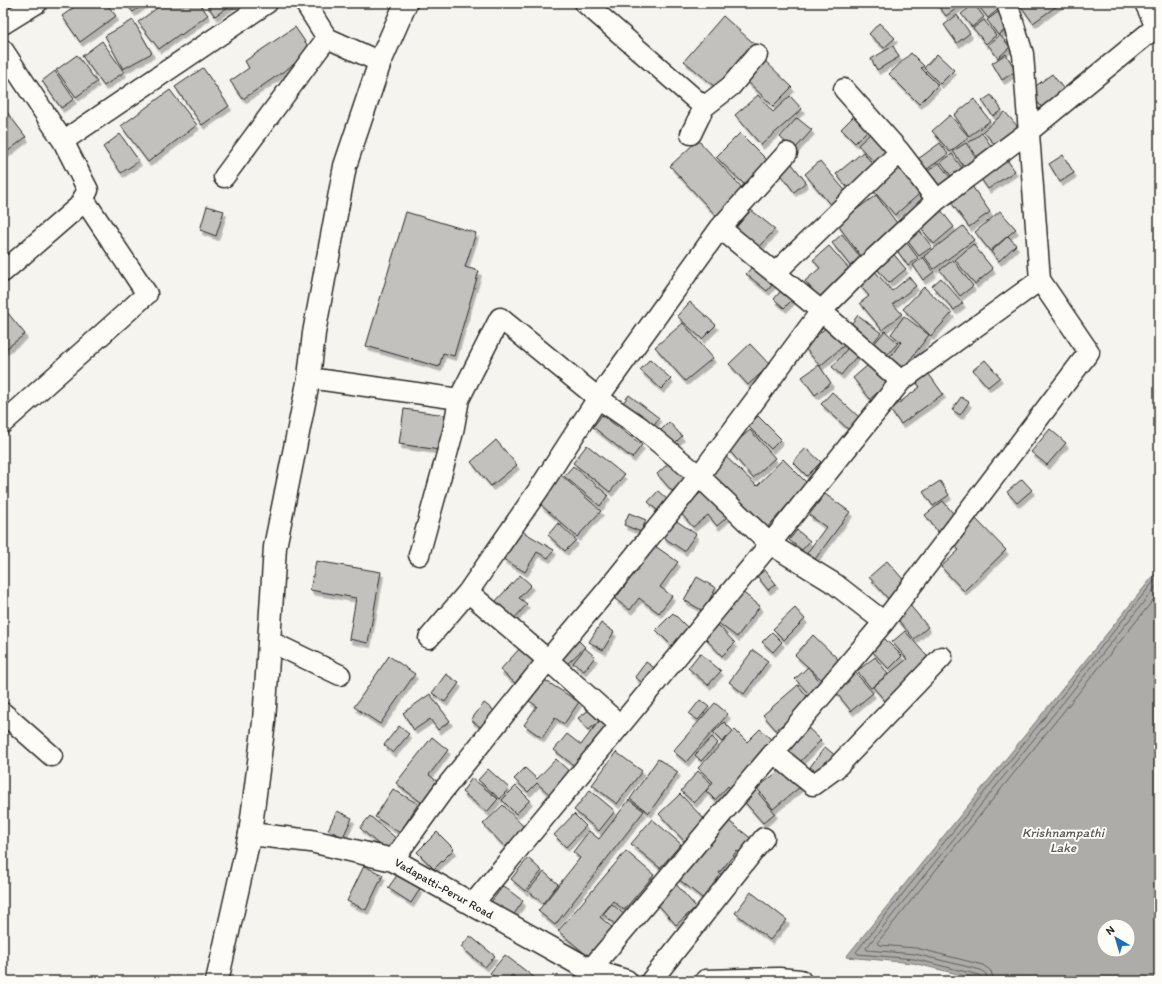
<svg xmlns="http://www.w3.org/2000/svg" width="1162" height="984" viewBox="0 0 1162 984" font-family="Itim,sans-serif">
  <defs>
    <filter id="shadow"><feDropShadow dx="2.5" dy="4.5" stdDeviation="0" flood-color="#0004"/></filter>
  </defs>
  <rect width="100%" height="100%" fill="#f5f4ef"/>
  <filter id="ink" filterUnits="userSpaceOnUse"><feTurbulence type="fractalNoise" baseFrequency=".025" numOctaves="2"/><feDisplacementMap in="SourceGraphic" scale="8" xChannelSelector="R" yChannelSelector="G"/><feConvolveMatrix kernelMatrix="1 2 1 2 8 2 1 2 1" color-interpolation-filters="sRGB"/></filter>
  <g filter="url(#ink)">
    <path fill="#adaca9" stroke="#797877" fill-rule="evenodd" d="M1159 569V981H986L913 963 846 957ZM1104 926H1128V950H1104Z"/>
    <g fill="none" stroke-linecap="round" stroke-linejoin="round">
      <path stroke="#5f5f5d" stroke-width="1" d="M983 981 982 978 979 975 914 959 858 954 856 952 1159 575
        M988 981 986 974 981 970 915 954 867 950 866 948 1159 583
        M994 981 991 971 983 965 916 948 879 945 877 943 1159 593"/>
    </g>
    <path fill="#c2c1be" stroke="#2b2b2b" filter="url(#shadow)" d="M80 3H106L116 16 80 42 62 16Z
      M126 3H145L133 12Z
      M164 3H199L208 15 181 35 180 34 159 49 138 22Z
      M205 3H234L215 16Z
      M936 3H964L946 16Z
      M976 3H1001L1003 5 988 18Z
      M1024 3H1061L1033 23 1020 5Z
      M974 4 984 17 972 27 961 14Z
      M998 12 1009 28 998 35 987 20Z
      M957 15 970 33 957 43 944 25Z
      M723 16 758 47 720 91 684 61Z
      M133 20 152 53 123 69 105 36Z
      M984 20 996 35 986 44 973 28Z
      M879 23 895 38 884 48 869 34Z
      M295 27 312 52 243 99 230 81 249 68 245 61Z
      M1000 35 1010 47 998 58 988 45Z
      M102 41 124 72 104 86 82 56Z
      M893 46 899 57 877 70 871 59Z
      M911 53 924 66 921 68 938 85 919 104 889 74Z
      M937 54 954 70 940 84 924 68Z
      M1006 54 1016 71 1002 80 992 63Z
      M77 55 97 82 76 97 56 70Z
      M760 56 792 87 773 106 742 76Z
      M203 68 229 106 202 125 175 87Z
      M55 71 74 99 61 108 42 81Z
      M1052 74 1066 92 1043 109 1029 91Z
      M170 90 197 125 148 162 121 126Z
      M758 95 773 112 790 96 802 109 761 145 735 115Z
      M991 95 1002 110 993 116 982 101Z
      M974 99 990 121 969 136 954 115Z
      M3 107 26 137 3 155Z
      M1005 112 1019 128 997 147 983 131Z
      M950 115 969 137 950 152 932 131Z
      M854 116 868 130 855 143 841 129Z
      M797 118 812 130 794 150 780 137Z
      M740 133 770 163 746 186 716 157Z
      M982 133 994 150 979 160 968 143Z
      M120 134 139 161 121 173 103 147Z
      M870 134 890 155 878 166 858 145Z
      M698 140 748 194 720 220 670 166Z
      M940 143 948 154 926 170 918 159Z
      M966 143 978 161 965 169 953 151Z
      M863 152 878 171 852 193 836 174Z
      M952 154 965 172 954 180 941 162Z
      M1063 155 1074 173 1060 182 1049 164Z
      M1005 157 1015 171 988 189 979 176Z
      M900 160 925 189 895 215 870 187Z
      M820 161 848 194 832 207 805 174Z
      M939 163 953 181 942 189 928 171Z
      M792 164 806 182 794 192 780 173Z
      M972 186 990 212 969 227 950 201Z
      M876 195 900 227 861 256 837 224Z
      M207 206 224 211 216 236 200 230Z
      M940 209 954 227 934 244 919 226Z
      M751 210 775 229 758 249 734 230Z
      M1000 211 1016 229 990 251 975 232Z
      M406 212 476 233 465 267 479 271 454 356 443 353 439 367 366 346Z
      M963 226 974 240 934 269 924 256Z
      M919 230 932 247 919 256 906 239Z
      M842 234 862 259 852 268 832 243Z
      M1008 236 1016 245 999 261 991 252Z
      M904 239 918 258 908 266 894 246Z
      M973 244 993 269 975 284 955 260Z
      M829 246 851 271 820 298 805 281 820 268 813 260Z
      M891 251 906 269 889 283 874 265Z
      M923 257 934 272 923 280 913 265Z
      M953 260 973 286 960 296 940 270Z
      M757 261 778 278 767 291 746 274Z
      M873 269 892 291 909 277 916 286 893 304 902 314 882 330 860 303 869 296 857 282Z
      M941 278 963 303 954 310 932 286Z
      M784 287 795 297 784 308 774 299Z
      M924 287 952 313 931 336 903 309Z
      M690 302 716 325 702 339 677 316Z
      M3 307 25 334 3 351Z
      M858 315 881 333 871 345 849 327Z
      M904 316 929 335 902 370 888 360 901 342 891 334Z
      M683 323 713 358 685 381 655 347Z
      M831 323 848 342 820 366 804 347Z
      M885 331 898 343 886 356 873 345Z
      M852 343 861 351 841 375 832 367Z
      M750 344 770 365 748 385 729 364Z
      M650 359 671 379 661 389 640 370Z
      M875 359 893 379 870 399 853 378Z
      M985 360 1000 377 988 387 973 370Z
      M819 365 831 383 815 395 802 377Z
      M926 370 943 394 901 424 890 410 920 387 914 379Z
      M832 392 860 418 849 430 821 404Z
      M629 395 659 418 652 427 622 404Z
      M961 397 969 402 960 415 952 410Z
      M404 409 452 416 446 451 399 444Z
      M602 415 642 445 632 458 593 427Z
      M758 416 781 439 771 449 748 426Z
      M669 422 682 436 673 445 660 431Z
      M1050 429 1066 443 1047 465 1031 452Z
      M750 430 775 458 753 478 728 449Z
      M496 440 517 465 491 486 471 462Z
      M587 445 624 475 610 492 573 463Z
      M806 448 821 462 807 476 793 462Z
      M725 456 757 486 783 459 807 483 765 530 708 475Z
      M670 462 686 479 672 491 657 474Z
      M573 466 608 495 600 506 564 476Z
      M560 474 601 511 577 537 540 504 549 494 545 490Z
      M1022 479 1032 490 1017 503 1007 492Z
      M940 481 949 495 933 506 923 492Z
      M704 490 727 517 717 526 708 515 693 527 679 511Z
      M658 491 668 500 658 511 648 502Z
      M825 494 850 512 815 559 807 553 826 527 809 515Z
      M943 501 956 517 938 532 925 515Z
      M629 513 646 520 641 532 624 525Z
      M974 517 1006 550 964 591 941 567 959 550 950 540Z
      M675 520 696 534 684 551 663 537Z
      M558 523 576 540 565 551 548 535Z
      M520 530 554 550 548 558 537 552 525 572 503 559Z
      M797 530 810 541 802 550 789 540Z
      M655 546 678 562 660 587 672 596 659 613 639 598 630 610 615 599Z
      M316 561 381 572 368 643 349 639 356 598 310 590Z
      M887 561 909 586 890 601 869 577Z
      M765 570 776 584 768 590 757 576Z
      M520 575 531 585 519 598 527 604 513 620 494 603Z
      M697 577 716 588 703 611 684 600Z
      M741 591 760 606 737 637 717 622Z
      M909 604 928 627 914 639 895 616Z
      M795 608 805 619 784 640 773 629Z
      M673 613 691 631 674 648 656 630Z
      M601 623 614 632 603 650 589 642Z
      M718 625 735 643 722 656 705 638Z
      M905 631 932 662 886 702 873 687 907 659 892 642Z
      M772 632 782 642 773 652 762 642Z
      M813 635 840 661 822 680 795 655Z
      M884 638 902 656 889 669 871 650Z
      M578 640 585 647 567 664 560 656Z
      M522 646 537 658 515 683 500 670Z
      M585 648 595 657 584 671 573 663Z
      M753 650 768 661 744 694 729 682Z
      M700 653 721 671 708 685 688 668Z
      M389 656 415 674 380 724 354 707Z
      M875 657 888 674 871 688 857 671Z
      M646 662 656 669 644 684 635 677Z
      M808 667 822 684 810 695 795 679Z
      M855 672 873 693 851 711 834 690Z
      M446 674 459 683 445 702 432 693Z
      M543 679 579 702 564 724 555 718 542 738 524 725 537 706 529 701Z
      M798 685 811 701 776 730 763 715Z
      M430 694 450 721 438 730 430 719 414 730 403 713Z
      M700 700 709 707 698 720 689 714Z
      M484 703 496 712 483 729 471 720Z
      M715 703 728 714 686 762 673 751Z
      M589 710 599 722 588 730 578 718Z
      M599 721 607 727 576 767 554 750 567 734 581 745Z
      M724 722 733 731 722 742 713 733Z
      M399 726 409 734 393 753 384 745Z
      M806 726 821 740 798 764 783 750Z
      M760 729 775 743 731 789 728 786 715 800 706 791 713 782 698 768 735 730 747 742Z
      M432 737 448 750 429 775 438 782 422 803 396 783Z
      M712 737 718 743 701 761 695 755Z
      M825 747 837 757 822 776 810 767Z
      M616 752 642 771 617 804 592 785Z
      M556 759 571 773 550 795 537 783 528 792 514 779 525 768 537 779Z
      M658 759 678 772 649 813 630 799Z
      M784 767 800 787 773 809 757 788Z
      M488 769 509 788 500 799 478 780Z
      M698 771 712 784 694 803 681 791Z
      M472 778 498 799 487 812 462 792Z
      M516 786 530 800 516 814 502 800Z
      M754 788 775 813 763 823 742 799Z
      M393 789 418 804 400 833 375 817Z
      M590 790 615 811 599 831 574 810Z
      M680 794 706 821 684 841 659 814Z
      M629 800 644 811 555 925 538 911 580 858 573 852 589 831 599 839Z
      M503 805 525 828 505 847 483 824Z
      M337 811 352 818 343 837 328 830Z
      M574 814 586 826 566 847 554 835Z
      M370 816 398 840 387 852 360 828Z
      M725 818 753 840 742 854 737 851 719 873 725 877 706 901 677 878Z
      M652 819 681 844 660 868 631 844Z
      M437 832 454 849 434 869 417 852Z
      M626 851 654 875 624 910 613 901 600 917 613 928 589 957 558 931Z
      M528 858 542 871 525 891 511 879Z
      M364 866 383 875 366 910 347 901Z
      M544 872 558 884 543 903 528 891Z
      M398 874 420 889 411 903 388 888Z
      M675 883 696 907 676 925 655 901Z
      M503 886 523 901 512 917 491 902Z
      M751 892 787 920 770 940 735 913Z
      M612 904 625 915 616 925 603 914Z
      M470 936 495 956 485 967 461 947Z
      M505 955 535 978 532 981H519L512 975 507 981H500L490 973Z"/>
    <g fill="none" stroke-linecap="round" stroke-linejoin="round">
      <defs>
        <path id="minor" d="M305 3 327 38 380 62
          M585 3 704 107
          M3 24 37 3
          M3 50 63 141 88 190 79 206 3 272
          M844 89 900 152 937 200
          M691 134 704 107 731 86 757 55
          M63 141 267 3
          M224 177 327 38
          M720 228 787 153
          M775 273 900 152
          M309 378 459 399
          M3 423 147 294 83 198
          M419 555 453 432 459 399 500 318 598 398 640 427 699 476 770 544 835 584 884 622
          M429 638 468 592
          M269 641 340 675
          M3 713 52 756
          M620 725 548 660 468 592 539 489 598 398 720 228 821 311 901 381
          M774 753 813 785 835 769 942 657
          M393 860 442 792 548 660 603 595 699 476 821 311 867 265 937 200 1028 132 1156 27 1145 3
          M472 905 770 544 901 381 1040 280
          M590 970 884 622 1089 352 1040 280 1023 54 1007 3
          M651 981 764 838"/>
        <g id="tertiary">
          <path id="s1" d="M250 834 311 841 393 860 590 970 626 981"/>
          <path d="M706 981 779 979 800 981"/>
        </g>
        <path id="primary" d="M217 981 250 834 264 722 275 547 309 378 314 333 345 166 380 62 406 3"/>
      </defs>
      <use href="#minor" stroke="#2b2b2b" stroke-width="23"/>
      <use href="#tertiary" stroke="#2b2b2b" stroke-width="25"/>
      <use href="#primary" stroke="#2b2b2b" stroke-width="25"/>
      <use href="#minor" stroke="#fdfcf7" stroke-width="20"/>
      <use href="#tertiary" stroke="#fdfcf7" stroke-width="22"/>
      <use href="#primary" stroke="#fdfcf7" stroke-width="22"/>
    </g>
  </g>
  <g text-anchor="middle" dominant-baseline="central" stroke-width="4" stroke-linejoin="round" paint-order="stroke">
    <g font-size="12" fill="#2b2b2b" stroke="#fdfcf7">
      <text stroke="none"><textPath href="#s1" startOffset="204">Vadapatti-Perur Road</textPath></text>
    </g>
    <g font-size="13" font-style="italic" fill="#585857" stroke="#fdfcf7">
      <text x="1063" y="832">Krishnampathi<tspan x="1063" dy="15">Lake</tspan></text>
    </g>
  </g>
  <rect width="1162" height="984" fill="none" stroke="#fdfcf7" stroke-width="16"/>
  <rect x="8" y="8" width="1146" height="968" fill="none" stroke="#2b2b2b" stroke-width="1.5" filter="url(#ink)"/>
  <g transform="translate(1116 938) rotate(322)"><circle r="19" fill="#fdfcf7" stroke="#a9a8a5"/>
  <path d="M0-3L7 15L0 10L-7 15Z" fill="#1f6fb2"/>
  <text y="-6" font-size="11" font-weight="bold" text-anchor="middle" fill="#2b2b2b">N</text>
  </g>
</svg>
